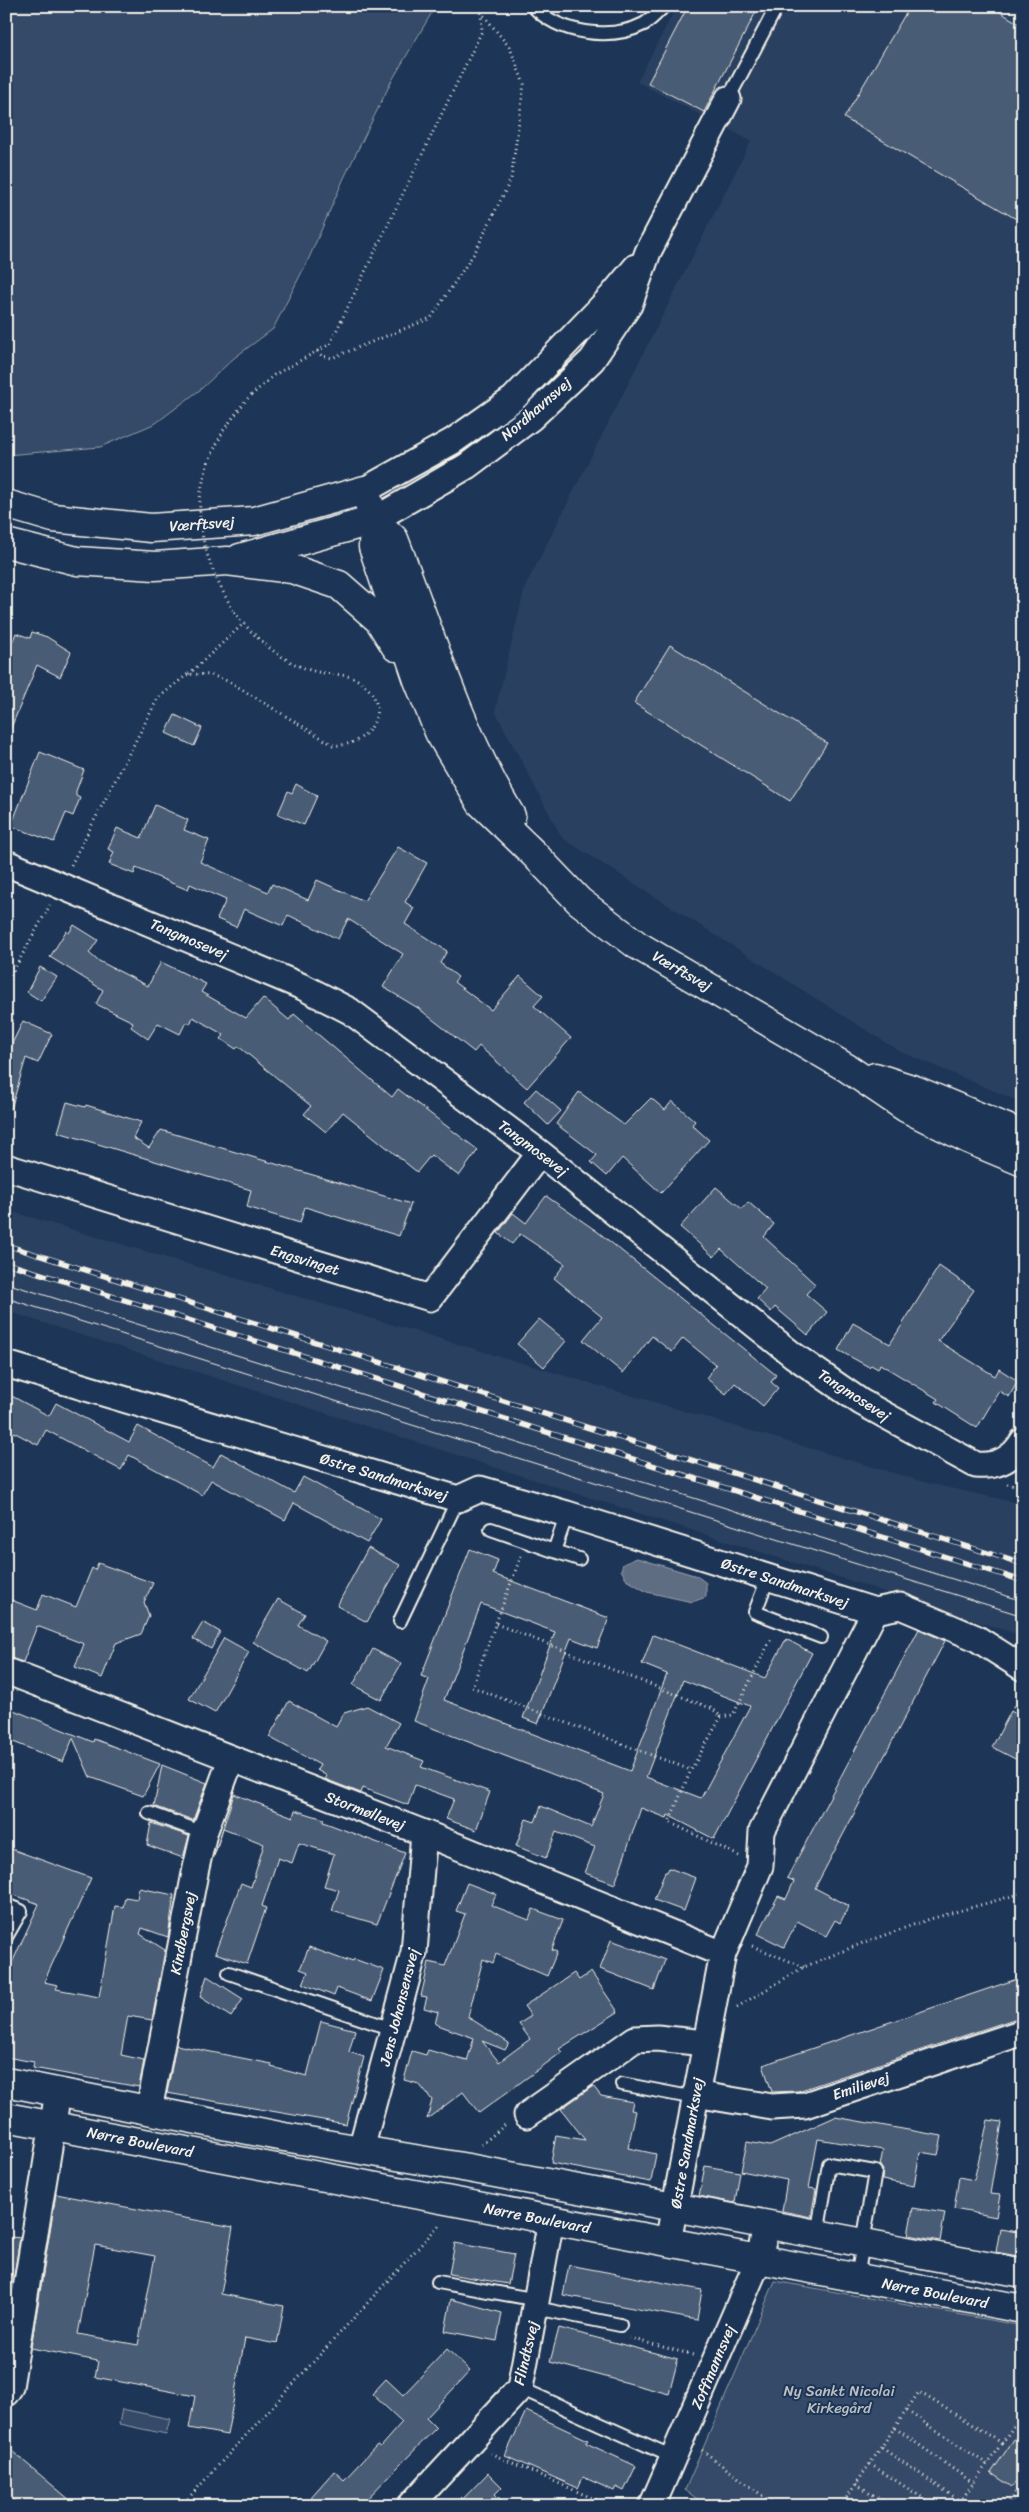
<svg xmlns="http://www.w3.org/2000/svg" width="1029" height="2512" viewBox="0 0 1029 2512" font-family="Sriracha,sans-serif">
  <rect width="100%" height="100%" fill="#1d3557"/>
  <filter id="ink" filterUnits="userSpaceOnUse"><feTurbulence type="fractalNoise" baseFrequency=".02" numOctaves="2"/><feDisplacementMap in="SourceGraphic" scale="10" xChannelSelector="R" yChannelSelector="G"/><feConvolveMatrix kernelMatrix="1 2 1 2 8 2 1 2 1" color-interpolation-filters="sRGB"/></filter>
  <g filter="url(#ink)">
    <path fill="#2a4060" d="M677 6H1023V1103L899 1051 562 838 495 711 525 587 751 141 637 82Z
      M6 1210 927 1483 1023 1504V1636L6 1311Z"/>
    <path fill="#354a67" stroke="#949ea8" d="M6 6H430L431 14 391 82 344 178 309 258 273 329 234 358 201 389 156 423 100 447 6 455Z
      M775 2281 1023 2326V2506H707L685 2490Z
      M122 2409 170 2419 166 2434 119 2424Z"/>
    <path fill="#5e6d82" stroke="#9aa2ab" d="M637 1558 697 1576 706 1583V1597L692 1602 647 1592 627 1580 621 1570 623 1564Z"/>
    <path fill="#485b74" stroke="#f4f1e8" fill-rule="evenodd" d="M688 6H759L704 112 648 83Z
      M910 6H990L1023 26V223L844 118Z
      M32 632 47 637 71 652 60 677 37 665 6 740V658L16 633 30 638Z
      M670 645 827 743 790 801 634 703Z
      M175 715 202 728 194 746 166 733Z
      M40 752 84 770 76 791V796L80 798 73 816 66 813 54 842 11 826Z
      M296 784 317 796 304 825 278 814 288 791 292 793Z
      M155 805 188 820 184 830 209 840 200 862 268 892 272 884 308 900 317 880 364 901 398 847 427 863 405 902 414 908 405 924 447 951 440 963 458 977 454 982 491 1010 520 976 543 996 534 1006 571 1038 527 1088 479 1046 474 1052 418 1008 383 987 403 954 348 919 338 939 288 915 283 926 244 909 236 927 217 919 226 900 190 884 188 890 136 868 134 874 109 864 114 852 108 849 117 828 141 838Z
      M74 925 98 940 89 953 97 960 148 986 161 962 206 984 201 992 246 1018 263 998 289 1020 294 1014 392 1097 398 1089 478 1150 459 1176 431 1155 417 1172 343 1112 326 1132 304 1114 311 1106 238 1046 236 1049 221 1039 224 1035 193 1017 190 1024 186 1022 180 1034 158 1023 148 1039 131 1027 133 1022 96 1004 103 990 50 957 66 931 69 933Z
      M40 967 57 977 41 1001 27 992Z
      M23 1021 52 1034 38 1063 26 1058 11 1109 6 1108V1056Z
      M536 1089 561 1111 548 1125 524 1102Z
      M579 1092 624 1125 651 1098 665 1110 672 1101 695 1121 692 1125 709 1140 661 1193 622 1158 607 1176 591 1162 597 1155 556 1124Z
      M67 1102 85 1107 86 1105 141 1122 133 1138 149 1148 161 1130 411 1204 399 1236 305 1207 300 1223 247 1207 251 1190 58 1132Z
      M716 1187 742 1209 748 1202 774 1224 764 1237 815 1284 806 1294 827 1312 808 1335 775 1307 771 1312 757 1299 766 1289 721 1249 714 1257 680 1227Z
      M546 1196 598 1232 776 1375 771 1382 778 1388 763 1406 735 1383 726 1394 706 1378 716 1365 683 1338 672 1352 652 1336 623 1373 583 1340 602 1317 554 1278 565 1264 520 1234 512 1244 498 1233 513 1213 526 1223Z
      M939 1266 974 1290 938 1341 995 1376 999 1369 1018 1381 1009 1397 999 1391 977 1428 936 1402 938 1399 880 1364 878 1369 871 1365 869 1367 838 1350 853 1323 890 1344Z
      M539 1319 566 1341 544 1367 517 1344Z
      M6 1393 49 1416 56 1403 129 1442 138 1426 213 1467 221 1453 294 1493 303 1477 381 1519 367 1543 294 1503 285 1520 211 1480 202 1495 129 1455 121 1470 46 1430 38 1445 6 1428Z
      M368 1548 400 1565 367 1622 337 1606Z
      M470 1549 498 1560 493 1574 609 1618 597 1648 571 1638 538 1724 523 1718 555 1632 481 1604 444 1700 630 1771 667 1674 642 1664 653 1635 765 1678 786 1639 812 1653 714 1839 668 1815 667 1818 641 1808 615 1884 585 1873 595 1847 556 1832 546 1858 516 1846 526 1819 535 1822 541 1806 591 1827 604 1794 414 1721 429 1679 421 1676ZM683 1680 750 1706 701 1798 646 1777Z
      M98 1563 153 1583 144 1602 149 1616 141 1634 116 1643 102 1678 75 1667 84 1644 37 1626 23 1662 6 1657V1598L37 1610 43 1594 76 1607 92 1568 95 1570Z
      M278 1599 305 1614 298 1625 326 1641 308 1673 253 1642Z
      M203 1622 220 1632 211 1649 193 1639Z
      M919 1629 945 1641 815 1888 849 1906 840 1923 835 1920 826 1936 797 1921 784 1947 758 1934 778 1896 786 1899 794 1881 787 1878Z
      M224 1638 249 1652 215 1713 189 1699Z
      M373 1649 401 1664 381 1700 353 1685Z
      M289 1701 336 1727 344 1713 367 1706 399 1723 386 1746 424 1761 421 1767 490 1792 476 1830 446 1819 454 1799 415 1785 408 1805 363 1788 361 1793 325 1779 327 1776 317 1770 320 1765 269 1737Z
      M6 1707 93 1742 94 1739 160 1764 143 1796 90 1777 73 1738 63 1762 6 1739Z
      M1011 1711 1023 1718V1763L992 1747Z
      M162 1765 207 1783 193 1820 154 1806Z
      M234 1794 293 1817 295 1810 324 1819 323 1822 405 1853 377 1924 332 1911 339 1890 324 1886 334 1854 299 1843 292 1863 278 1858 262 1906 266 1908 247 1964 215 1953 241 1883 251 1887 264 1844 223 1828 214 1856Z
      M151 1823 189 1836 183 1858 147 1845Z
      M6 1847 91 1878 44 1982 58 1985 56 1989 99 1997 115 1906 123 1907 125 1897 137 1899 139 1888 174 1895 168 1937 142 1928 140 1934 165 1950 152 2020 128 2016 121 2055 144 2060 139 2087 33 2068 34 2062 6 2057V1976L39 1904 6 1892Z
      M669 1868 696 1878 684 1911 654 1900 665 1872H667Z
      M467 1883 496 1894 491 1905 529 1920 533 1909 563 1920 552 1950 557 1952 547 1976 496 1954 493 1963 483 1959 468 2017 509 2043 505 2050 482 2041 499 2062 530 2039 519 2024 531 2016 524 2006 574 1973 579 1980 591 1972 618 2012 559 2049 562 2052 479 2113 463 2092 427 2119 432 2100 419 2084 404 2080 412 2051 426 2055 428 2050 467 2061 474 2038 435 2024 438 2012 424 2008 427 1997 421 1996 429 1962 445 1966 465 1914 456 1911Z
      M611 1940 665 1960 654 1990 600 1969Z
      M309 1947 347 1961V1959L353 1961 354 1959 384 1970 372 2001 337 1988 334 1996 303 1984 308 1972 300 1969Z
      M207 1976 243 1999 231 2017 200 1997Z
      M1023 1977V2016L798 2091 772 2092 763 2065Z
      M321 2021 355 2030 349 2052 364 2057 346 2124 167 2093 176 2045 272 2064 271 2067 307 2076Z
      M593 2086 601 2096 633 2102 631 2110 636 2111 628 2148 656 2154 651 2182 551 2163 556 2135 585 2140 561 2109Z
      M835 2117 942 2136 938 2155 920 2152 914 2186 882 2180 883 2170 880 2166 883 2150 818 2139 809 2188 816 2189 811 2217 782 2211 787 2180 741 2171 747 2142 770 2146Z
      M988 2120 1002 2122 990 2194 1000 2195 996 2217 954 2209 959 2177 974 2180Z
      M705 2166 740 2172 735 2203 699 2196Z
      M56 2194 233 2227 221 2294 284 2306 277 2344 245 2338 227 2435 189 2428 195 2396 95 2377 98 2361 31 2348ZM95 2245 155 2256 138 2345 78 2334Z
      M913 2208 945 2213 940 2241 908 2235Z
      M1000 2229 1023 2233V2257L996 2252Z
      M12 2237 20 2238 13 2282 6 2281V2265Z
      M455 2243 514 2254 508 2284 449 2274Z
      M569 2265 702 2290 697 2320 563 2295Z
      M451 2299 502 2313 497 2341 445 2331Z
      M559 2328 678 2359 669 2394 550 2362Z
      M447 2349 470 2371 426 2418 436 2428 360 2506H320L311 2497 334 2471 344 2480 377 2445 380 2447 402 2422 372 2394 386 2379 403 2395Z
      M526 2411 588 2440 586 2443 636 2466 624 2491 616 2487 614 2491 583 2477 578 2488 505 2456Z
      M1023 2426V2472L1012 2487 991 2473Z
      M6 2446 77 2506H20L6 2494Z
      M488 2473 502 2487 495 2494 507 2506H456Z"/>
    <g fill="none" stroke-linecap="round" stroke-linejoin="round">
      <defs>
        <path id="service" d="M533 6C559 34 610 41 644 24 651 20 658 12 664 6
          M728 99 777 6
          M491 1529 554 1551 567 1514
          M554 1551 579 1559
          M768 1578 755 1612 821 1637
          M400 1621 458 1499
          M149 1813 204 1833
          M6 1905 21 1911 6 1937
          M229 1973 395 2030
          M622 2084 695 2098
          M817 2235 829 2164 875 2172 857 2278
          M438 2282 538 2300
          M536 2308 620 2325
          M520 2388 673 2457"/>
        <path id="minor" d="M365 490 453 441 513 399 611 297 636 267
          M374 520 467 466 531 418 592 360 629 305 648 252 728 99
          M6 863 303 987 350 1011 540 1153 793 1355 861 1402 976 1465C996 1467 1012 1460 1023 1441
          M6 1167 430 1298 540 1153
          M6 1364 458 1499 480 1489 567 1514 875 1611 762 1831 760 1866 723 1954 668 2242
          M875 1611 900 1606 976 1638 1023 1668
          M6 1671 434 1837 723 1954
          M695 2094 772 2107 805 2105 1023 2032
          M149 2110 196 1868 204 1833 231 1759
          M527 2115 635 2039 657 2038 705 2043
          M361 2149 414 1952 424 1833
          M6 2393 10 2387 58 2092
          M410 2506 520 2388 551 2220
          M652 2506 759 2259 766 2226"/>
        <path id="tertiary" d="M6 504 53 518 151 528 254 521 365 490 374 520 373 547 418 680 439 732 481 803 533 853 579 901 637 945 847 1068 906 1108 968 1139 1023 1162
          M374 520 394 539C430 632 459 731 511 816
          M6 543 77 561 155 566 227 561 292 569 339 585 379 620 396 647
          M240 558 374 520
          M875 1077 915 1090 1023 1135
          M6 2082 284 2137 468 2168 1023 2273
          M6 2117 1023 2309"/>
      </defs>
      <use href="#service" stroke="#f4f1e8" stroke-width="16"/>
      <use href="#minor" stroke="#f4f1e8" stroke-width="29"/>
      <use href="#tertiary" stroke="#f4f1e8" stroke-width="31"/>
      <path stroke="#f4f1e8" stroke-width="3" stroke-dasharray="1 4" stroke-linecap="butt" d="M317 351 322 356 332 358 431 318 475 252 511 179 524 84 510 48 481 12
        M208 462 223 431 246 400 274 375 330 344 482 31 481 11 477 6
        M189 674 243 624
        M71 865 158 698 188 674 211 675 230 682 333 745C369 748 394 707 362 683 350 673 332 675 318 672 284 665 253 637 233 610
        M6 984 50 905
        M1007 1484 1023 1489
        M521 1556 472 1687 691 1770
        M496 1624 713 1709 721 1717
        M1013 1706 1023 1712
        M739 1856 669 1822 691 1770 721 1717 733 1715 772 1637
        M752 1946 804 1967
        M737 2007 804 1967 865 1942 930 1919 1023 1893
        M481 2145 506 2124
        M629 2338 693 2355
        M907 2411 987 2464
        M895 2428 973 2483
        M882 2448 960 2501
        M702 2450 776 2506
        M490 2453 610 2506
        M870 2464 935 2506
        M856 2484 891 2506
        M181 2506 440 2224
        M841 2506 919 2392 1002 2443 1023 2413
        M957 2506 1002 2443
        M1006 2506 1023 2482"/>
      <use href="#service" stroke="#1d3557" stroke-width="12"/>
      <use href="#minor" stroke="#1d3557" stroke-width="25"/>
      <use href="#tertiary" stroke="#1d3557" stroke-width="28"/>
      <path stroke="#f4f1e8" stroke-width="1" d="M6 1283 1023 1601
        M6 1298 1023 1616"/>
      <defs>
        <path id="rail" d="M6 1245 1023 1564
          M6 1263 1023 1581"/>
      </defs>
      <use href="#rail" stroke="#f4f1e8" stroke-width="5.5"/>
      <use href="#rail" stroke="#1d3557" stroke-width="4" stroke-dasharray="11" stroke-linecap="butt"/>
      <path stroke="#f4f1e8" stroke-width="3" stroke-dasharray="1 4" stroke-linecap="butt" d="M208 462C205 474 201 487 200 500 198 542 213 575 233 610"/>
    </g>
  </g>
  <g text-anchor="middle" dominant-baseline="central" stroke-width="4" stroke-linejoin="round" paint-order="stroke">
    <g font-size="15" fill="#f4f1e8" stroke="#1d3557">
      <text transform="translate(536 409) rotate(-41)">Nordhavnsvej</text>
      <text transform="translate(202 524) rotate(-4)">Værftsvej</text>
      <text transform="translate(189 939) rotate(23)">Tangmosevej</text>
      <text transform="translate(682 971) rotate(30)">Værftsvej</text>
      <text transform="translate(533 1148) rotate(37)">Tangmosevej</text>
      <text transform="translate(305 1260) rotate(17)">Engsvinget</text>
      <text transform="translate(854 1395) rotate(33)">Tangmosevej</text>
      <text transform="translate(384 1477) rotate(17)">Østre Sandmarksvej</text>
      <text transform="translate(785 1583) rotate(18)">Østre Sandmarksvej</text>
      <text transform="translate(365 1811) rotate(21)">Stormøllevej</text>
      <text transform="translate(183 1933) rotate(-79)">Kindbergsvej</text>
      <text transform="translate(399 2007) rotate(-76)">Jens Johansensvej</text>
      <text transform="translate(861 2086) rotate(-18)">Emilievej</text>
      <text transform="translate(140 2142) rotate(11)">Nørre Boulevard</text>
      <text transform="translate(687 2143) rotate(-80)">Østre Sandmarksvej</text>
      <text transform="translate(537 2218) rotate(11)">Nørre Boulevard</text>
      <text transform="translate(935 2293) rotate(11)">Nørre Boulevard</text>
      <text transform="translate(526 2353) rotate(-77)">Flindtsvej</text>
      <text transform="translate(713 2367) rotate(-67)">Zoffmannsvej</text>
    </g>
    <g font-size="15" fill="#bbbfc1" stroke="#1d3557">
      <text x="839" y="2391">Ny Sankt Nicolai<tspan x="839" dy="17">Kirkegård</tspan></text>
    </g>
  </g>
  <rect width="1029" height="2512" fill="none" stroke="#1d3557" stroke-width="25"/>
  <rect x="12" y="12" width="1004" height="2487" fill="none" stroke="#f4f1e8" stroke-width="2" filter="url(#ink)"/>
</svg>
